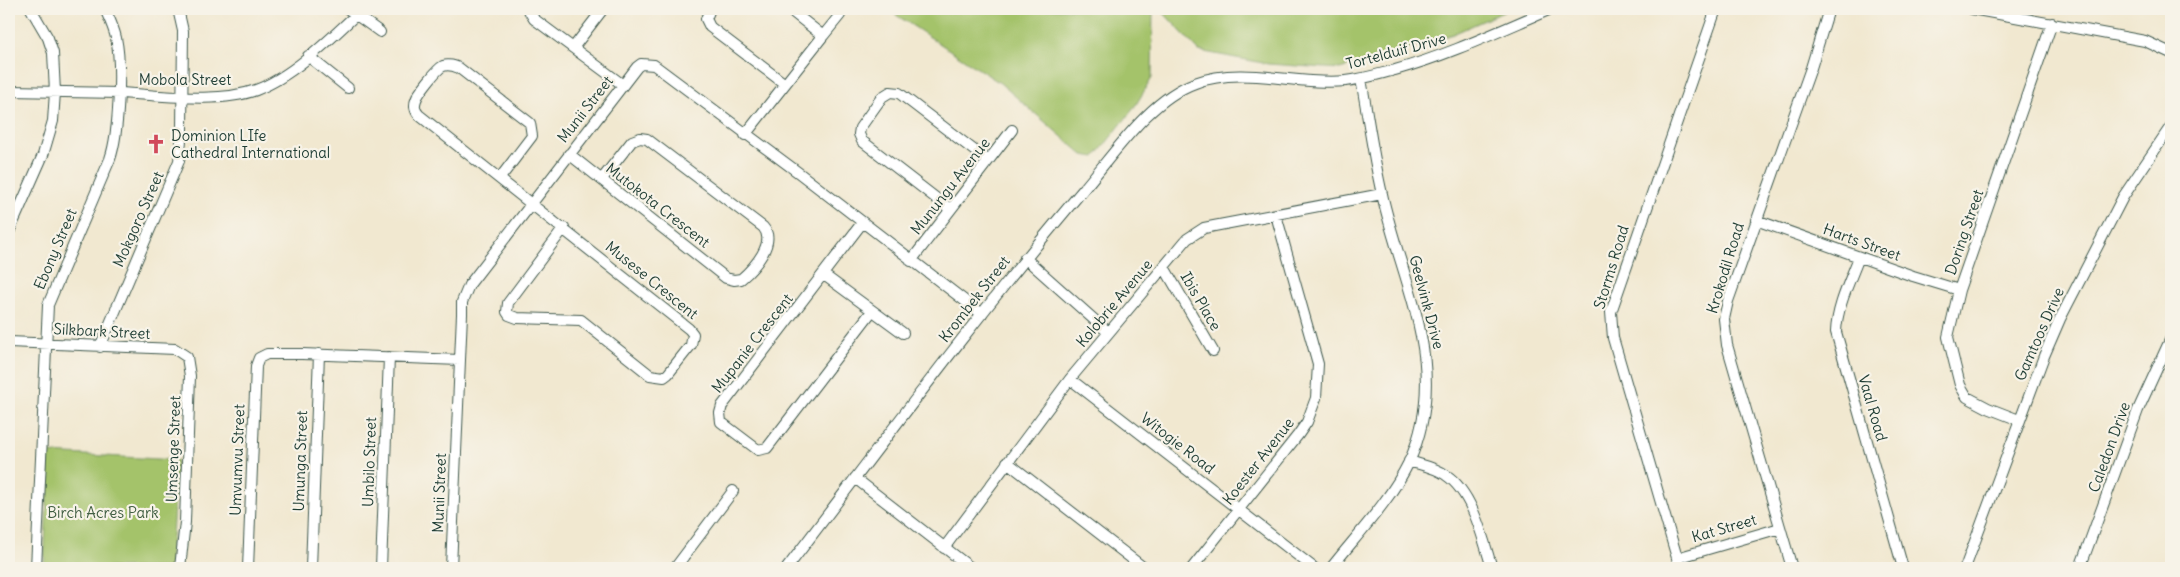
<svg xmlns="http://www.w3.org/2000/svg" width="2180" height="577" viewBox="0 0 2180 577" font-family="Delius,sans-serif">
  <rect width="100%" height="100%" fill="#f7f3e8"/>
  <filter id="ink" filterUnits="userSpaceOnUse"><feTurbulence type="fractalNoise" baseFrequency=".02" numOctaves="2"/><feDisplacementMap in="SourceGraphic" scale="10" xChannelSelector="R" yChannelSelector="G"/><feConvolveMatrix kernelMatrix="1 2 1 2 8 2 1 2 1" color-interpolation-filters="sRGB"/></filter>
  <filter id="wash" filterUnits="userSpaceOnUse"><feTurbulence type="fractalNoise" baseFrequency=".0096" numOctaves="4" result="noise"/><feDisplacementMap in="SourceGraphic" scale="20" xChannelSelector="R" yChannelSelector="G"/><feGaussianBlur stdDeviation="1.12" result="paint"/><feColorMatrix in="noise" values="0 0 0 0 0 0 0 0 0 0 0 0 0 0 0 0 0 1.4 0 .05"/><feComposite in="paint" operator="in"/></filter>
  <g filter="url(#wash)">
    <rect width="100%" height="100%" fill="#f1e8d0"/>
    <path fill="#a4c36b" stroke="#628050" d="M887 9H1153L1152 78 1134 108 1095 157 1083 155 1000 83Z
      M1160 9H1510L1453 34 1340 69 1268 64 1199 51Z
      M49 453 177 460 170 568 44 567Z"/>
  </g>
  <g filter="url(#ink)">
    <g fill="none" stroke-linecap="round" stroke-linejoin="round">
      <defs>
        <path id="minor" d="M348 9 380 32
          M528 9 534 19 623 85
          M710 9 706 19 710 27 785 84
          M1972 9 2145 41 2171 53
          M823 36 840 15
          M573 48 603 9
          M308 56 348 88
          M9 91C46 92 83 92 120 93 160 95 218 104 256 90 294 76 333 36 362 9
          M745 135 823 36 789 9
          M569 154 726 278 734 280 741 279C754 268 777 242 763 227L647 139 640 138 632 141 602 179
          M500 178 532 136 530 123 459 68C454 66 449 64 443 66 437 69 418 93 416 100 414 105 415 111 419 115L689 329 693 334 691 345 668 374 664 377 650 375 581 320 517 318 509 315 507 312 508 303 564 228
          M950 209 862 141 859 134 860 128 882 97 890 92 899 93 988 161
          M1756 220 1913 276 1959 290
          M862 223 722 406 720 413 721 422 758 450 767 448 872 311
          M9 232 43 155 53 121 55 92 53 53 48 38 31 9
          M1859 257C1850 281 1837 306 1836 332L1903 568
          M1025 258 1108 332
          M911 261 1012 130
          M1164 267 1213 351
          M824 275 903 333
          M9 342 175 349 187 357 190 376 185 522 180 568
          M100 347 179 161 182 130 183 31 178 9
          M1070 379 1314 568
          M2019 420 1988 408 1967 397 1960 385 1948 337 1959 290 2052 23
          M1409 461C1421 465 1435 467 1446 475 1473 493 1483 539 1492 568
          M1007 462 1144 568
          M855 478 971 568
          M944 548 1070 379 1187 239 1204 228 1214 226 1382 194
          M1677 558 1780 528
          M36 568 48 305 110 159C119 133 122 65 116 38 114 28 109 18 105 9
          M248 568 256 366 259 358 267 354H302L460 360
          M311 568 319 354
          M381 568 389 357
          M451 568 462 314V302L469 285 637 67 641 64 654 65 799 173 982 314
          M675 568 733 491
          M787 568C884 441 979 312 1083 190 1114 154 1150 99 1195 83 1244 65 1296 86 1346 81 1363 79 1379 74 1395 70 1449 55 1499 31 1551 9
          M1192 568 1298 435 1307 422 1316 398 1318 364 1276 215
          M1331 568C1357 535 1390 501 1409 462 1452 368 1402 285 1382 194 1373 156 1368 117 1361 79
          M1680 568 1613 338 1611 312 1716 9
          M1792 568 1727 345 1724 319 1728 301 1811 68 1829 9
          M1965 568 2044 356 2060 319 2123 197 2171 126
          M2080 568 2138 410 2171 338"/>
      </defs>
      <use href="#minor" stroke="#3e574b" stroke-width="12"/>
      <use href="#minor" stroke="#fff" stroke-width="10"/>
    </g>
  </g>
  <defs>
    <symbol id="church-bare" viewBox="-9 -9 18 18"><path d="M-1.2-6h2.4v3.5h3.3v2.4h-3.3V6h-2.4V-.1h-3.3v-2.4h3.3Z" fill="#d1495b" stroke="#f7f3e8" stroke-width="2.5" paint-order="stroke"/></symbol>
  </defs>
  <g fill-rule="evenodd">
    <use href="#church-bare" x="142" y="130" width="28" height="28"/>
  </g>
  <g text-anchor="middle" dominant-baseline="central" stroke-width="4.5" stroke-linejoin="round" paint-order="stroke">
    <g font-size="15" fill="#1f3d34" stroke="#f7f3e8">
      <text transform="translate(1396 51) rotate(-15)">Tortelduif Drive</text>
      <text x="185" y="79">Mobola Street</text>
      <text transform="translate(585 109) rotate(-52)">Munii Street</text>
      <text transform="translate(950 186) rotate(-52)">Munungu Avenue</text>
      <text transform="translate(658 205) rotate(38)">Mutokota Crescent</text>
      <text transform="translate(138 219) rotate(-66)">Mokgoro Street</text>
      <text transform="translate(1964 232) rotate(-71)">Doring Street</text>
      <text transform="translate(1862 242) rotate(20)">Harts Street</text>
      <text transform="translate(55 249) rotate(-67)">Ebony Street</text>
      <text transform="translate(1611 267) rotate(-73)">Storms Road</text>
      <text transform="translate(1725 268) rotate(-73)">Krokodil Road</text>
      <text transform="translate(652 280) rotate(39)">Musese Crescent</text>
      <text transform="translate(974 299) rotate(-52)">Krombek Street</text>
      <text transform="translate(1201 301) rotate(60)">Ibis Place</text>
      <text transform="translate(1427 302) rotate(75)">Geelvink Drive</text>
      <text transform="translate(1114 303) rotate(-50)">Kolobrie Avenue</text>
      <text transform="translate(102 331) rotate(3)">Silkbark Street</text>
      <text transform="translate(2039 334) rotate(-66)">Gamtoos Drive</text>
      <text transform="translate(752 343) rotate(-52)">Mupanie Crescent</text>
      <text transform="translate(1873 408) rotate(74)">Vaal Road</text>
      <text transform="translate(1178 443) rotate(38)">Witogie Road</text>
      <text transform="translate(2109 447) rotate(-70)">Caledon Drive</text>
      <text transform="translate(173 449) rotate(-88)">Umsenge Street</text>
      <text transform="translate(237 460) rotate(-88)">Umvumvu Street</text>
      <text transform="translate(300 461) rotate(-88)">Umunga Street</text>
      <text transform="translate(1258 461) rotate(-52)">Koester Avenue</text>
      <text transform="translate(369 462) rotate(-88)">Umbilo Street</text>
      <text transform="translate(439 493) rotate(-88)">Munii Street</text>
      <text transform="translate(1724 528) rotate(-16)">Kat Street</text>
    </g>
    <g font-size="15" fill="#1f3d34" stroke="#f7f3e8" text-anchor="start">
      <text x="171" y="135">Dominion LIfe<tspan x="171" dy="17">Cathedral International</tspan></text>
    </g>
    <g font-size="15" fill="#405e42" stroke="#f7f3e8">
      <text x="103" y="512">Birch Acres Park</text>
    </g>
  </g>
  <rect width="2180" height="577" fill="none" stroke="#f7f3e8" stroke-width="30"/>
</svg>
